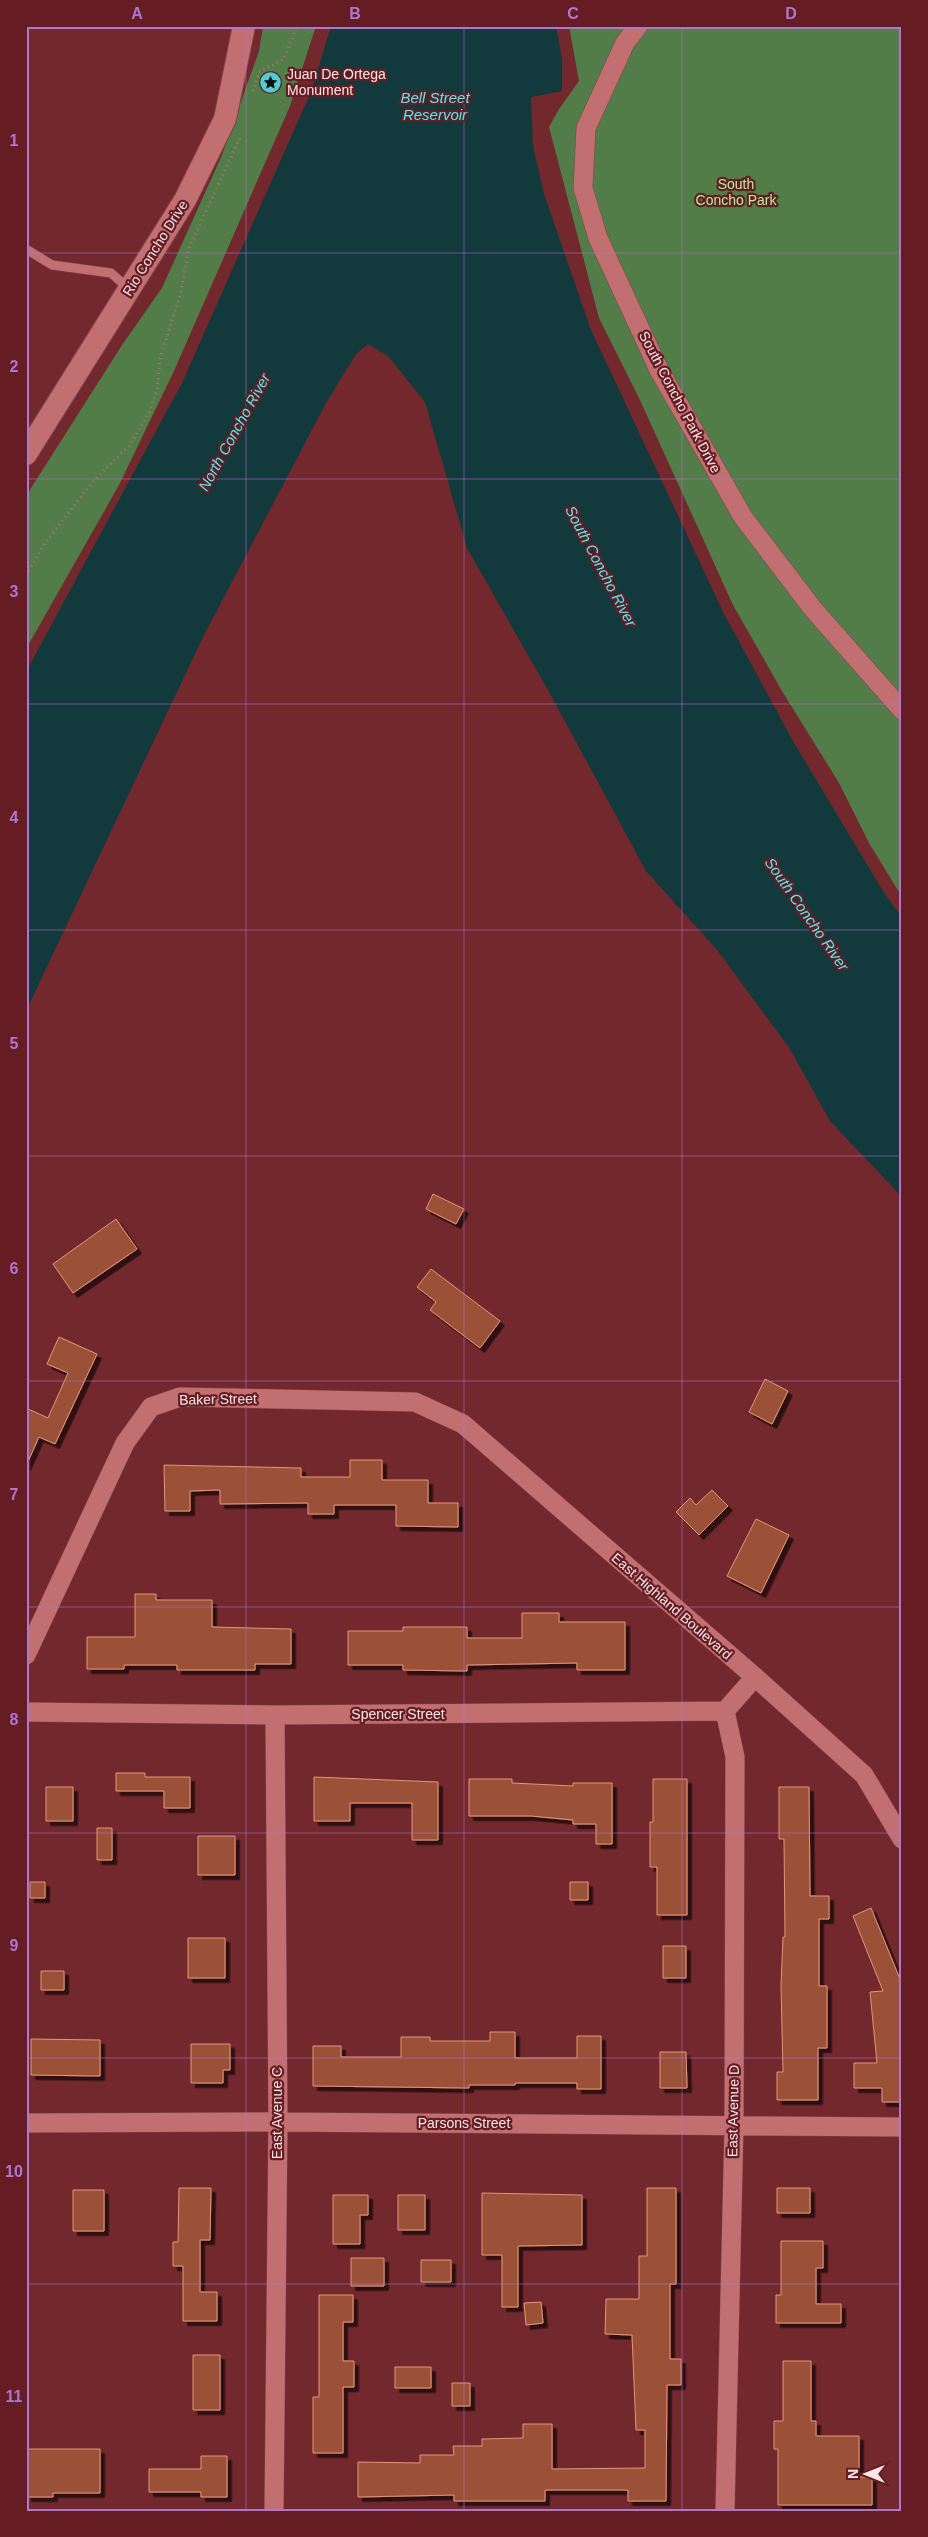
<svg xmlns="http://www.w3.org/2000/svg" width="928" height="2537" viewBox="0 0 928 2537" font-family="Arial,sans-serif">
  <defs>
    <filter id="shadow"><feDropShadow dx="4.5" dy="4.5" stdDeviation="0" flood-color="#0009"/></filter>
  </defs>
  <rect width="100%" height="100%" fill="#72282d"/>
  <path fill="#527c48" d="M263 26H316L290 106 174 371 119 485 26 649V496L122 345 162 288 222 155 259 51Z
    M569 26H902V897L869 843 839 783 782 691 733 605 639 398 599 318 549 127 559 109 579 81Z"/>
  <path fill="#12393b" d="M331 26H556L562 59V91L531 97 533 146 544 194 591 330 724 614 793 741 883 891 902 918V1197L830 1121 790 1049 718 951 646 871 548 690 467 548 425 402 388 356 368 344 356 354 326 403 202 639 26 1011V672L182 383 311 92Z"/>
  <path fill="#9a5138" stroke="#e5957a" filter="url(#shadow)" d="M433 1194 464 1209 456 1224 426 1209Z
    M116 1219 137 1249 73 1293 53 1264Z
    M431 1269 500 1321 480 1348 430 1310 436 1302 417 1287Z
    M59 1337 97 1354 55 1444 39 1437 26 1466V1408L48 1418 68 1373 47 1364Z
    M765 1379 788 1391 772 1424 749 1412Z
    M350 1460H382V1480H428V1503H458V1527L396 1526V1505H334V1514H308V1503L220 1504V1490L190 1491V1511H165L164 1465 301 1468V1477H350Z
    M712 1490 728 1506 699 1535 676 1512 690 1498 696 1505Z
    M756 1519 789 1535 761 1593 727 1576Z
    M135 1594H156V1600H212V1627L291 1629V1664H255V1670H177V1665H124V1669H87V1637H135Z
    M522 1613H559V1622H625V1670H577V1663L467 1665V1671L403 1670V1665H348V1631H403V1627H467V1638H522Z
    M116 1773H145V1777H190V1808H164V1791H116Z
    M314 1777 438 1782V1840H412V1803H350V1821H314Z
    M469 1779H512V1783L573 1786V1783H612V1844H596V1824H573V1820L531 1816H469Z
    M653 1779H687V1915H657V1867H650V1822H653Z
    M46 1787H73V1821H46Z
    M779 1787H809L810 1896H829V1919H819V1986H827V2048H818V2100H777V2072H783L781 1986 783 1937H785L784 1839H779Z
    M97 1828H112V1860H97Z
    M198 1836H235V1875H198Z
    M30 1882H45V1898H30Z
    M570 1882H588V1900H570Z
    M871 1908 902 1984V2102H882V2088H854V2063H877L870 1992 883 1991 853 1916Z
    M188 1938H225V1978H188Z
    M663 1946H686V1978H663Z
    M41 1971H64V1990H41Z
    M490 2032H515V2058H577V2036H601V2089H577V2083H515V2085H469V2088L313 2086V2046H341V2057H401V2037H430V2041H490Z
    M31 2039 100 2040V2076L31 2075Z
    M191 2044H230V2070H223V2083H191Z
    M660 2052H686L687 2088H660Z
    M179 2188H211L210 2240H200V2292H217V2321H183V2266H173V2242H178Z
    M647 2188H676V2284H670V2359H681V2385H667L666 2501H628V2490H545V2501H454V2495L358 2497V2462L420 2463V2455H454L453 2446H482V2439L523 2438V2424H552V2469L645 2468V2430H636L632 2335 605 2334 606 2299H639V2256H647Z
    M777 2188H810V2213H777Z
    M73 2190H104V2231H73Z
    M482 2193 582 2195V2245L518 2246V2307H502V2255H482Z
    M333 2195H368V2215H360V2244H333Z
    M398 2195H425V2230H398Z
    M781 2241H823V2268H816V2304H841V2323H776V2295H781Z
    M351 2258H384V2286H351Z
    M421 2260H451V2282H421Z
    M319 2295H353V2322H343V2361H354V2387H343V2453H313V2397H319Z
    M541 2302 543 2323 526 2325 524 2303Z
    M193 2355H220V2410H193Z
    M783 2361H811V2421H816V2436H859V2477H872V2505H778V2449H774V2421H783Z
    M395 2367H431V2388H395Z
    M452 2383H470V2406H452Z
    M27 2449H100V2493H53V2497H27Z
    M201 2456H227V2497H201V2492H149V2469H201Z"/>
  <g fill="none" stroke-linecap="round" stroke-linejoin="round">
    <defs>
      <path id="service" d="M26 249 52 265 111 273 129 289"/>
      <path id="minor" d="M638 26 625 43 586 128 583 188 598 238 659 370 743 517 813 609 902 710
        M26 1655 125 1443 151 1407 180 1397 415 1402 463 1424 755 1677 864 1775 902 1839
        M26 1712 275 1715 725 1711 755 1677
        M26 2123 278 2122 902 2127
        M274 2511 278 2122 275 1715
        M725 2511 734 2125 735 1757 725 1711"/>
      <path id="tertiary" d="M26 454 185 200 225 119 244 26"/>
    </defs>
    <use href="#service" stroke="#7e424b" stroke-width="10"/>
    <use href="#minor" stroke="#7e424b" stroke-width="20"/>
    <use href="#tertiary" stroke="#7e424b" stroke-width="24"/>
    <path stroke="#a97678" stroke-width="3" stroke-dasharray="1 4" stroke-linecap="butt" d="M253 91 259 72 284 59 297 26
      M26 575 45 543 95 479 129 446 149 413 157 391 160 359 181 292 189 248 240 138"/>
    <use href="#service" stroke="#c16f70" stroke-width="9"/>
    <use href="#minor" stroke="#c16f70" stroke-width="19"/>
    <use href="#tertiary" stroke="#c16f70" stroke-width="22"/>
  </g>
  <path fill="none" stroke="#ae77cf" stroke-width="1" stroke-opacity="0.55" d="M246 26V2511M464 26V2511M682 26V2511M26 253H902M26 479H902M26 704H902M26 930H902M26 1156H902M26 1381H902M26 1607H902M26 1833H902M26 2058H902M26 2284H902"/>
  <defs>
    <symbol id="sight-disc" viewBox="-11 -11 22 22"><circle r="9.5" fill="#51ccd2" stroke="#651c23"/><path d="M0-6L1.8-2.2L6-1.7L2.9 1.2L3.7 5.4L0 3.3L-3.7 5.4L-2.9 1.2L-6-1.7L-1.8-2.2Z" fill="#111"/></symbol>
  </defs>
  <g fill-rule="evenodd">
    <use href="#sight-disc" x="258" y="70" width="25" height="25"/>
  </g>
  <g text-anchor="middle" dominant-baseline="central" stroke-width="4.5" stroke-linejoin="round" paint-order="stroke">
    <g font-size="14" fill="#fae7e6" stroke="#651c23" text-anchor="start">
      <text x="287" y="74">Juan De Ortega<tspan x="287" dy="16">Monument</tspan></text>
    </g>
    <g font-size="14" fill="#abf299" stroke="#651c23">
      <text x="736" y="184">South<tspan x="736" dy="16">Concho Park</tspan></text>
    </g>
    <g font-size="14" fill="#fae7e6" stroke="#651c23">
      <text transform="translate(155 248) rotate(-58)">Rio Concho Drive</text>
      <text transform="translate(680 402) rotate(62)">South Concho Park Drive</text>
      <text transform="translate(218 1399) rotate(-1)">Baker Street</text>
      <text transform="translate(672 1606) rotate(41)">East Highland Boulevard</text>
      <text x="398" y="1714">Spencer Street</text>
      <text transform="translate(733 2111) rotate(-89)">East Avenue D</text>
      <text transform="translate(277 2113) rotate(-90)">East Avenue C</text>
      <text x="464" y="2123">Parsons Street</text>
    </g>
    <g font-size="15" font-style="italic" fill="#40f3fb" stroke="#651c23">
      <text x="435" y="97">Bell Street<tspan x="435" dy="17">Reservoir</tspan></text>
      <text transform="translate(234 432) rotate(-61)">North Concho River</text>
      <text transform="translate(601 566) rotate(62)">South Concho River</text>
      <text transform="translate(807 914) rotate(55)">South Concho River</text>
    </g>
  </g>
  <rect width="928" height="2537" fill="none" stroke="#651c23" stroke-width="55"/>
  <g transform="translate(866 2474) rotate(270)" stroke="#651c23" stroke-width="4" paint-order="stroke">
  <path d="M0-4L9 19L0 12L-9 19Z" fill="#fae7e6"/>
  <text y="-8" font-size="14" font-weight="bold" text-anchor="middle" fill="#fae7e6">N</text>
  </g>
  <rect x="28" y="28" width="872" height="2482" fill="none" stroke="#ae77cf" stroke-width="2"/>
  <g font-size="16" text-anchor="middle" font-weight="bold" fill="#ae77cf">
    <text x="137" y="19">A</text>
    <text x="355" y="19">B</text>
    <text x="573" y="19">C</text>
    <text x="791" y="19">D</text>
    <text x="14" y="146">1</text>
    <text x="14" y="372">2</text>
    <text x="14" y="597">3</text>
    <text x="14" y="823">4</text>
    <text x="14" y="1049">5</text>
    <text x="14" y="1274">6</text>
    <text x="14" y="1500">7</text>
    <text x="14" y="1725">8</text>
    <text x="14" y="1951">9</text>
    <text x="14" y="2177">10</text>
    <text x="14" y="2402">11</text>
  </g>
</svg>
